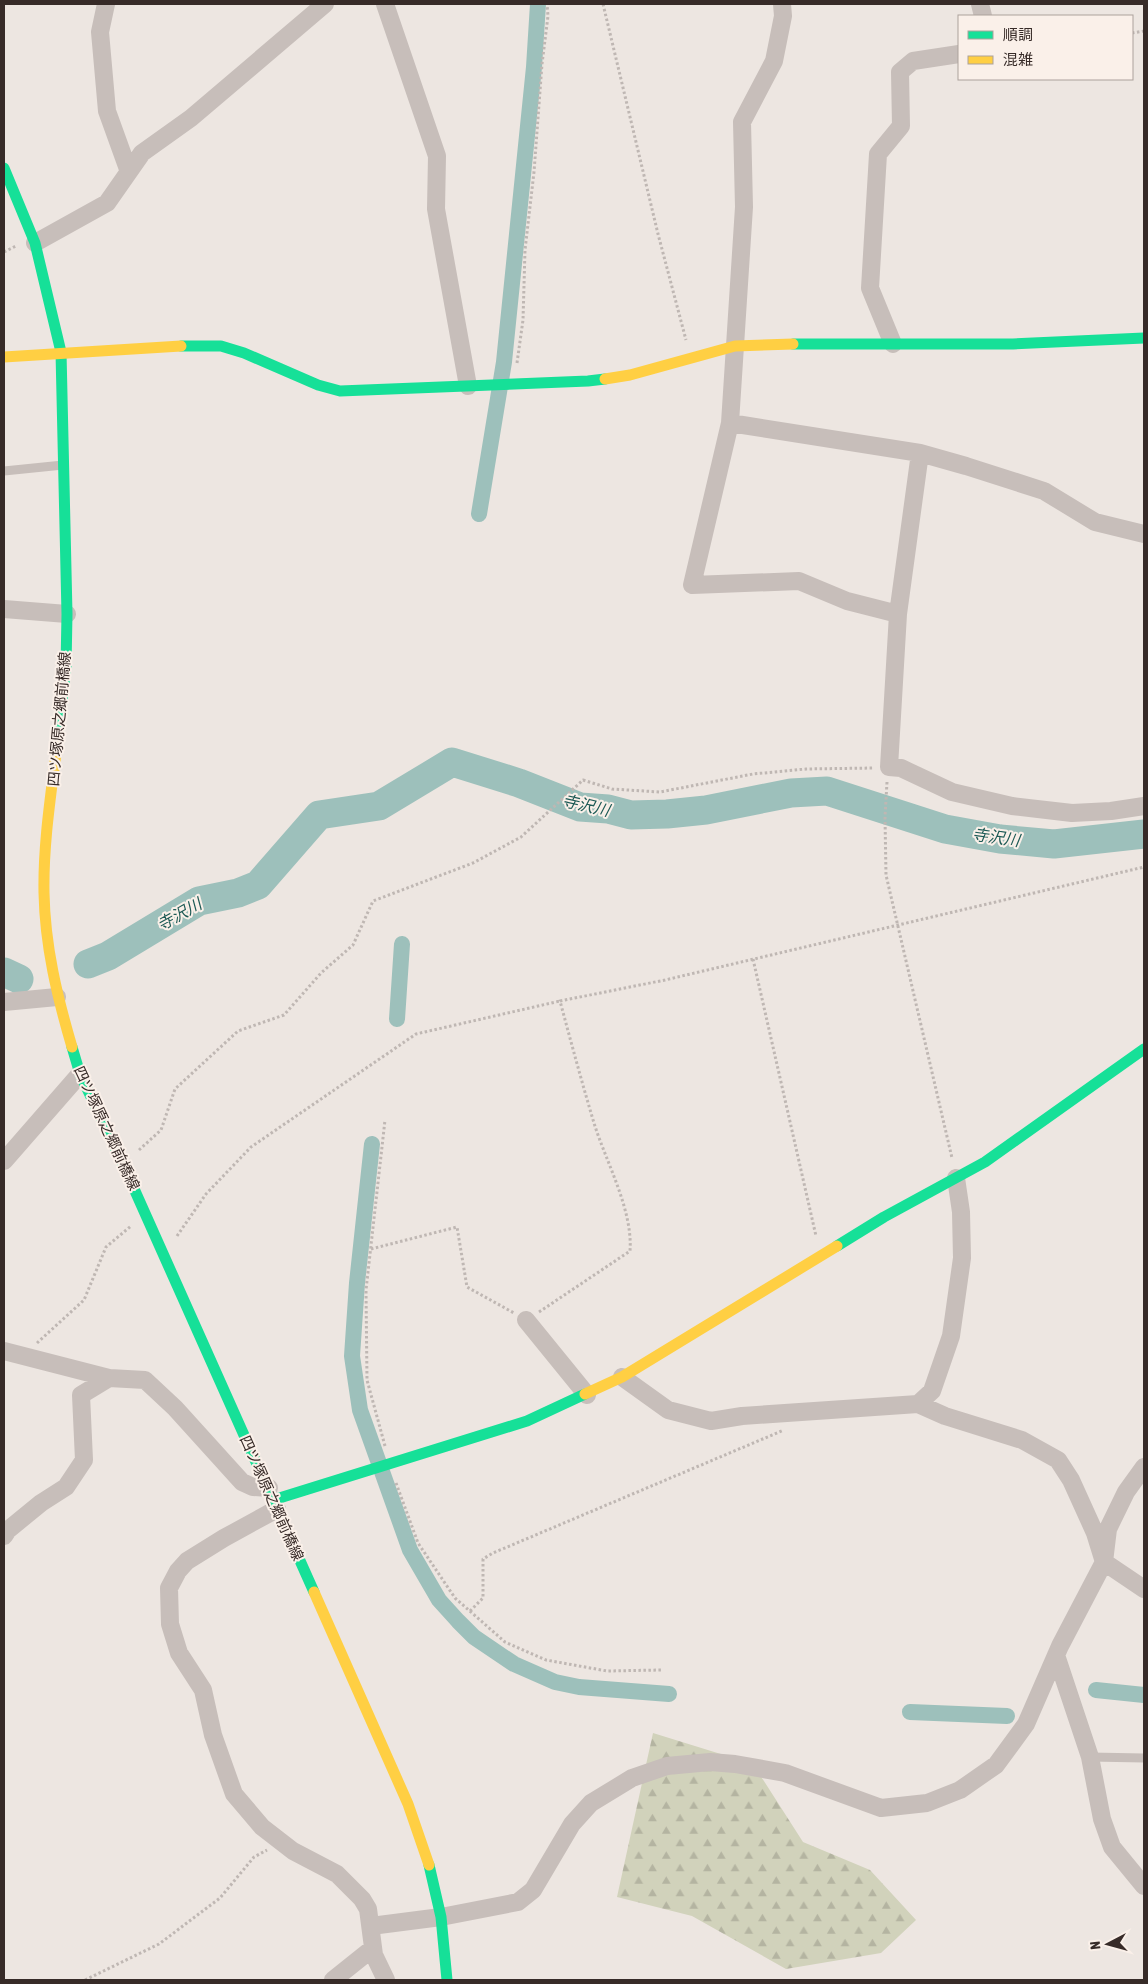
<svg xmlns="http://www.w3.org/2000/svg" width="1148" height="1984" viewBox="0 0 1148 1984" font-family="'Asap Condensed','Noto Sans JP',sans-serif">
  <defs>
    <pattern id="forest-firs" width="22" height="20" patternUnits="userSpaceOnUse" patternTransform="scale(1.25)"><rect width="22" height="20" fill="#d1d2bb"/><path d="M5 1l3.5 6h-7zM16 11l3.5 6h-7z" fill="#b4b4a1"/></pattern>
  </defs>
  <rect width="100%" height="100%" fill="#ede6e1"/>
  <path fill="url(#forest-firs)" d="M653 1733 753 1764 803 1842 870 1870 916 1920 881 1953 786 1969 692 1916 617 1897Z"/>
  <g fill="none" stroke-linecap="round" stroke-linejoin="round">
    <path stroke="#9dc0bb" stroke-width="16" d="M479 514 504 362 534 67 538 4
      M397 1019 402 944
      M372 1144 357 1283 352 1356 360 1410 410 1550 439 1600 458 1621 474 1637 514 1664 555 1682 579 1687 669 1694
      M1096 1690 1144 1695
      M910 1712 1007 1716"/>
    <path stroke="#9dc0bb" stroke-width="29" d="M88 964 108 956 199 901 238 893 258 885 319 815 379 806 452 762 519 783 580 807 608 809 631 815 667 814 706 810 791 793 827 791 945 829 1000 839 1054 844 1144 834
      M4 972 19 979"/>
    <path stroke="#bfb7b3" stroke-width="3" stroke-dasharray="2.5 2.5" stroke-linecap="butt" d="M603 4 658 234 686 340
      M1132 33 1144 31
      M4 252 16 246
      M517 363 523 320 525 250 534 172 542 64 548 16 547 4
      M887 782 885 817 886 875 952 1158
      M753 959 816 1236
      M139 1150 161 1130 175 1089 238 1031 284 1015 321 973 353 945 373 901 473 863 521 837 583 780 612 789 660 792 753 774 806 769 873 768
      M177 1236 206 1194 251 1147 416 1034 560 1001
      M371 1249 457 1227 467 1287 514 1313
      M539 1312 630 1251C633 1210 606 1162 594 1123 582 1083 571 1042 560 1001L665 980 1144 867
      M37 1343 84 1300 106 1247 131 1226
      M385 1446 367 1380 366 1290 385 1120
      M396 1483 418 1543 455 1598 505 1642 546 1660 607 1671 661 1670
      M470 1611 483 1598V1559L493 1553 784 1430
      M85 1980 159 1944 220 1898 254 1857 267 1850"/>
    <path stroke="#c7beba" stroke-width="9" d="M4 471 63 465
      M1090 1757 1144 1758"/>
    <path stroke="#c7beba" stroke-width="18" d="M106 4 100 32 107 111 129 172
      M385 4 437 156 436 209 468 386
      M782 4 783 16 774 61 742 122 744 207 730 423 920 453 966 466 1044 491 1095 522 1144 534
      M980 4 983 16
      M35 243 107 203 142 153 191 118 325 4
      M893 344 870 288 878 154 901 126 900 72 913 61 959 54
      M730 423 692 585 799 581 847 601 898 614
      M920 453 898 614 889 767 901 768 952 792 1012 806 1072 813 1111 811 1144 806
      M4 609 67 614
      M4 1002 57 997
      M4 1161 80 1074
      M526 1320 587 1395
      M4 1351 109 1378 145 1380 175 1408 242 1482 253 1487 269 1488
      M622 1377 668 1410 711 1421 742 1416 918 1404 945 1416 1022 1440 1058 1460 1071 1480 1095 1533 1104 1562 1144 1589
      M918 1404 932 1391 951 1336 962 1258 961 1212 956 1178
      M277 1509 224 1538 187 1561 178 1571 169 1588 170 1624 179 1653 203 1690 213 1735 234 1794 262 1827 293 1851 337 1874 362 1899 368 1909 374 1955 386 1980
      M4 1536 8 1530 41 1503 66 1487 84 1460 81 1395 109 1378
      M1056 1655 1090 1757 1102 1819 1112 1847 1144 1886
      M371 1926 441 1917 518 1902 533 1890 572 1824 591 1803 632 1778 667 1766 710 1762 735 1764 785 1773 881 1808 927 1803 960 1790 996 1765 1026 1724 1060 1646 1104 1562 1108 1529 1126 1492 1144 1467
      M333 1980 373 1948"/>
    <path stroke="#16e098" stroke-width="11" d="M4 168 35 243 61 352 67 614 66 667 58 737
      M793 344H1013L1144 338
      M181 346H221L244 353 318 385 340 391 588 381 605 379
      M72 1047 80 1074 123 1164 314 1592
      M837 1246 884 1217 985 1162 1144 1049
      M273 1500 527 1421 585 1394
      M429 1865 441 1917 447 1980"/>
    <path stroke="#ffcf43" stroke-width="11" d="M4 357 181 346
      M605 379 630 375 735 346 793 344
      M58 737C52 788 43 841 44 893 45 946 57 996 72 1047
      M585 1394 622 1377 837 1246
      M314 1592 408 1804 429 1865"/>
  </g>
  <g text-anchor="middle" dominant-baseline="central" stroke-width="4" stroke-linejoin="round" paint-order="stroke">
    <g font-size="15" fill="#372b28" stroke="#faf0e9">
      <text transform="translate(59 719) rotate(-85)">四ツ塚原之郷前橋線</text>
      <text transform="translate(107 1128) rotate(65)">四ツ塚原之郷前橋線</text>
      <text transform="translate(272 1498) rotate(66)">四ツ塚原之郷前橋線</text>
    </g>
    <g font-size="16" font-style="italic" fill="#1d5a55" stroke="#faf0e9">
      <text transform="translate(586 805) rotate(13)">寺沢川</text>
      <text transform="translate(996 837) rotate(8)">寺沢川</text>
      <text transform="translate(179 914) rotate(-29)">寺沢川</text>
    </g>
  </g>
  <rect width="1148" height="1984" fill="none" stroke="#372b28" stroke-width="10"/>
  <rect x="958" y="15" width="175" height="65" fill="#faf0e9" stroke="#aca19c"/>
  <rect x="968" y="31" width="25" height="8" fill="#16e098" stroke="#aca19c"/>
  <text x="1003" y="40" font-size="15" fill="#372b28">順調</text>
  <rect x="968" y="56" width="25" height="8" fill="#ffcf43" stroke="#aca19c"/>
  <text x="1003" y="65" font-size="15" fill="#372b28">混雑</text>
  <g transform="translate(1108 1944) rotate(264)" stroke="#faf0e9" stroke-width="4" paint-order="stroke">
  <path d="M0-4L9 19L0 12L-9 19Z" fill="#372b28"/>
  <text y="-8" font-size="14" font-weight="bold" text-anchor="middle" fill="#372b28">N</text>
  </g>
</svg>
